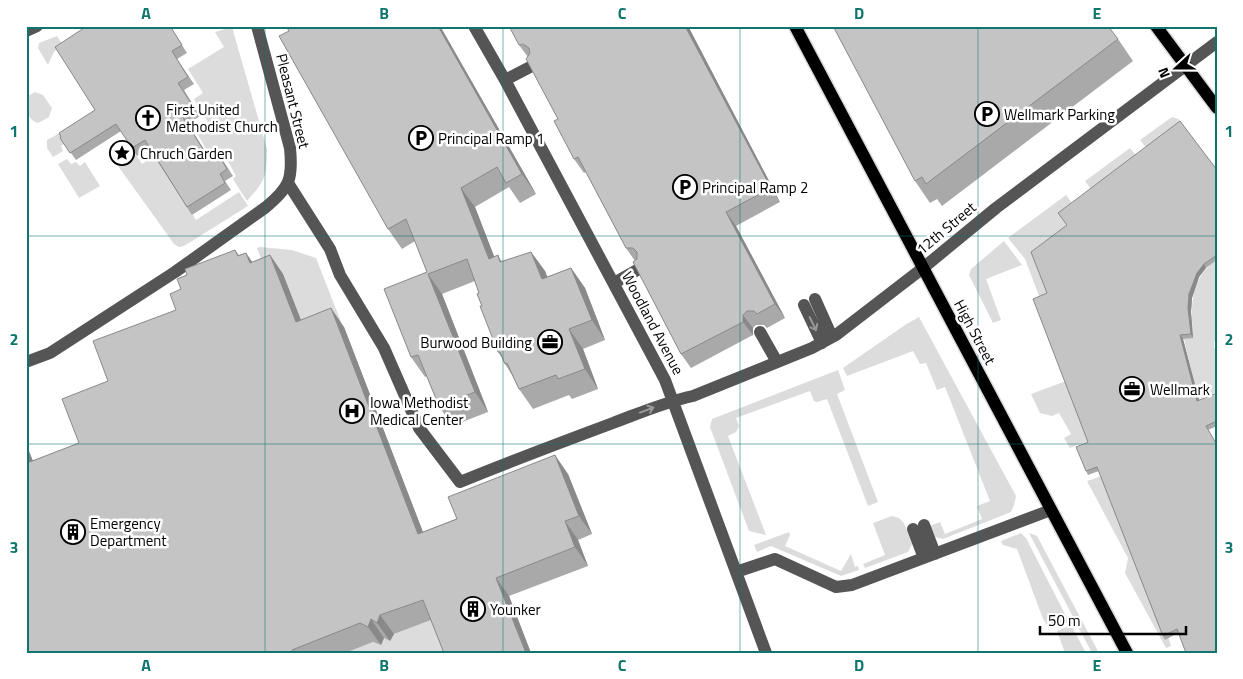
<svg xmlns="http://www.w3.org/2000/svg" width="1243" height="679" viewBox="0 0 1243 679" font-family="'Titillium Web',sans-serif">
  <rect width="100%" height="100%" fill="#fff"/>
  <path fill="#dcdcdc" d="M232 27 267 149C267 177 265 181 247 201L233 179 236 176 225 156 214 162 196 132 209 124 194 99 203 93 188 69 224 47 215 32Z
    M57 36 62 44 54 52 48 65 38 48 39 43Z
    M35 92 43 95 52 108 49 117 38 123C26 119 26 108 26 97Z
    M1172 117 1178 119 1183 125 1148 150 1140 140Z
    M60 133 64 144 61 146 63 151 53 157 47 148V140Z
    M126 139 142 164 155 156 196 220 239 192 248 206 184 246 179 247 174 244 108 152Z
    M1130 148 1138 158 1093 192 1085 181Z
    M67 159 71 164 76 162 80 166 85 162 100 186 79 198 58 164Z
    M1066 195 1074 206 1070 229 1050 297 1041 301 1025 259 1008 238Z
    M1004 241 1022 265 986 279 1001 320 993 323 969 275 971 269Z
    M260 247 292 250 316 258 343 327 309 341 283 274 278 270 267 274 257 248Z
    M1217 260V306L1215 313H1217V341L1214 342V348H1217V392L1198 399 1184 339 1193 337C1191 308 1189 278 1217 260Z
    M919 317 1016 496 1014 505 1011 512 943 539 935 537 930 526 940 522 945 534 982 519 977 506 990 501 945 387 937 390 926 363 920 364 913 351 847 376 843 368 905 325Z
    M838 370 845 390 837 394 878 502 868 506 827 399 817 402 814 401 810 391 736 418 739 426 736 432 728 436 766 535 749 531 710 427 712 419Z
    M1066 381 1103 435 1070 448 1064 438 1071 434 1059 413 1052 416 1040 413 1031 394Z
    M1116 471 1171 646 1166 648 1125 573 1128 558 1087 481Z
    M892 516 899 518 904 523 912 544 908 552 865 568 863 564 885 555 873 523Z
    M789 532 790 535 785 546 841 571 851 554 855 567 858 566 859 570 841 576 771 546 757 552 754 545Z
    M1021 533 1026 538 1069 622 1049 628 1043 619 1017 549 1003 545 1001 541Z
    M1029 533 1037 536 1099 653H1092Z
    M436 618 449 653H345L373 642 381 645 384 638 390 641 394 634Z
    M1071 625 1086 653H1065L1057 631Z"/>
  <g fill="none" stroke-linecap="round" stroke-linejoin="round">
    <defs>
      <path id="major" d="M795 26 1127 653
        M1156 26 1217 108"/>
    </defs>
    <use href="#major" stroke="#dbdbdb" stroke-width="15"/>
    <path stroke="#555" stroke-width="12" d="M474 26 505 80 665 380 766 653
      M26 31 37 26
      M505 80 532 66
      M288 183 330 249 340 275 384 348 419 428 460 482C511 461 562 442 613 423 640 413 665 402 693 396L812 348 836 335 923 268 996 208 1217 42
      M614 283 639 269
      M815 299 832 337
      M804 305 822 343
      M760 332 777 362
      M26 362 50 353 175 272 266 207C290 187 293 179 290 148L257 26
      M924 525 935 554
      M913 529 924 558
      M736 572 775 559 836 587 852 585 1051 510"/>
    <use href="#major" stroke="#000" stroke-width="12"/>
  </g>
  <path fill="#a9a9a9" d="M170 26 187 53 177 59 194 84 184 90 200 116 188 124 209 157 222 159 233 176 225 181 231 190 192 215 149 148 137 156 121 131 76 160 60 138 95 110Z
    M286 26H440L536 194 520 203 509 187 475 207 494 257 498 255 502 262 531 252 545 271 547 277 571 268 585 288 605 340 583 349 598 389 572 399 569 395 533 409 519 389 512 375 505 364 502 358 498 352 482 306 479 293 475 281 442 294 488 412 452 426 439 406 427 376 425 377 411 357 427 272 415 241 402 249 388 229Z
    M688 26 780 202 736 226 785 318 767 328 764 325H756L753 328V335L691 368 681 354 635 261 626 248 586 172 584 173 574 159 558 119 528 57 519 45Z
    M1118 39 1133 61 942 206 937 199 930 203 915 181Z
    M1217 170V260L1206 268 1199 277 1192 298 1191 312 1193 338 1183 339 1199 400 1217 393V426L1208 430 1178 633 1165 640 1163 636 1099 471 1088 475 1086 471 1088 442 1047 293Z
    M235 250 239 255 246 253 252 262 270 255 283 274 301 320 344 327 423 532 568 474 592 534 578 540 588 566 509 596 531 653H444L431 620 394 634 390 641 384 638 381 645 373 642 345 653H26V444L33 461 79 443 108 381 176 310 181 289 187 275Z"/>
  <path fill="#898989" d="M438 26H440L536 194 522 174Z
    M685 26H688L780 202 771 188Z
    M461 188 475 207 503 279 489 259Z
    M726 212 736 226 785 318 775 304Z
    M531 252 545 271 556 299 542 279Z
    M246 253 259 272 250 263Z
    M270 255 283 274 309 341 296 322Z
    M1204 264 1206 268 1199 277 1192 298 1191 312 1193 338 1191 334 1188 308 1189 294 1197 273Z
    M571 268 585 288 605 340 592 320Z
    M428 274 442 294 488 412 475 392Z
    M331 308 344 327 431 553 418 534Z
    M743 315 753 328V335L743 322Z
    M569 329 583 349 598 389 585 369Z
    M1180 335 1183 339 1200 404 1197 401Z
    M26 444 41 481 27 463 26 459Z
    M555 455 568 474 592 534 579 516Z
    M565 521 578 540 588 566 575 547Z
    M496 578 509 596 531 653H526Z
    M380 615 394 634 390 641 377 623Z
    M371 619 384 638 381 645 368 627Z"/>
  <path fill="#c4c4c4" stroke="#898989" d="M87 26H170L182 45 172 51 188 77 178 83 194 108 182 116 208 157 217 152 227 169 220 174 225 183 187 207 145 140 132 148 116 124 70 153 60 138 61 137 59 133 95 110 55 47Z
    M286 26H438L522 174 506 183 497 167 461 188 489 259 498 255 500 262 531 252 542 279 571 268 592 320 569 329 585 369 558 379 556 375 519 389 507 363 505 364 500 352H498L480 306H482L477 294 479 293 467 259 428 274 475 392 439 406 418 355 411 357 384 289 427 272 406 219 388 229 279 36 289 31Z
    M514 26H685L771 188 726 212 775 304 757 314 754 311H747L743 315V322L681 354 633 262 637 259V252L633 248H626L578 157 574 159 554 121 558 119 526 59 530 53 529 48 523 44 519 45 510 28Z
    M833 26H1108L1118 39 926 184 922 177 915 181Z
    M1180 121 1217 170V232H1216L1217 236V255L1204 264 1197 273 1189 294 1188 308 1191 334 1180 335 1197 401 1217 393V421L1206 426 1217 445V653H1186L1177 629 1163 636 1097 467 1086 471 1076 447 1088 442 1033 299 1047 293 1031 252 1067 225 1058 213Z
    M235 250 238 256 246 253 250 263 270 255 296 322 331 308 418 534 457 519 448 497 555 455 579 516 565 521 575 547 496 578 526 653H444L423 600 380 615 377 623 371 619 368 627 360 623 292 650 293 653H26V459L27 463 79 443 62 399 108 381 93 341 176 310 170 294 181 289 177 279 187 275 185 269Z"/>
  <defs><path id="oneway-shaft" d="M-6 0H5M1.5-3L5.5 0L1.5 3" fill="none" stroke-width="1.6" stroke-linecap="round" stroke-linejoin="round" transform="scale(1.25)"/></defs>
  <g stroke="#999">
    <use href="#oneway-shaft" transform="translate(813 324) rotate(64)"/>
    <use href="#oneway-shaft" transform="translate(647 410) rotate(-21)"/>
  </g>
  <path fill="none" stroke="#0f766e" stroke-width="1" stroke-opacity="0.55" d="M265 26V653M503 26V653M740 26V653M978 26V653M26 236H1217M26 444H1217"/>
  <defs>
    <symbol id="parking-ring" viewBox="-11 -11 22 22"><circle r="9.5" fill="#fff" stroke="#000" stroke-width="1.5"/><path d="M-3.5-5.5H1a3.5 3.5 0 0 1 0 7H-1V5.5H-3.5ZM-1-3.4V-.6H.8a1.4 1.4 0 0 0 0-2.8Z" fill="#000"/></symbol>
    <symbol id="church-ring" viewBox="-11 -11 22 22"><circle r="9.5" fill="#fff" stroke="#000" stroke-width="1.5"/><path d="M-1.2-6h2.4v3.5h3.3v2.4h-3.3V6h-2.4V-.1h-3.3v-2.4h3.3Z" fill="#000"/></symbol>
    <symbol id="sight-ring" viewBox="-11 -11 22 22"><circle r="9.5" fill="#fff" stroke="#000" stroke-width="1.5"/><path d="M0-6L1.8-2.2L6-1.7L2.9 1.2L3.7 5.4L0 3.3L-3.7 5.4L-2.9 1.2L-6-1.7L-1.8-2.2Z" fill="#000"/></symbol>
    <symbol id="office-ring" viewBox="-11 -11 22 22"><circle r="9.5" fill="#fff" stroke="#000" stroke-width="1.5"/><path d="M-6-3h4V-5.5h4V-3h4V5H-6ZM-1-4.5V-3h2v-1.5ZM-6 0V1H6V0Z" fill="#000"/></symbol>
    <symbol id="hospital-ring" viewBox="-11 -11 22 22"><circle r="9.5" fill="#fff" stroke="#000" stroke-width="1.5"/><path d="M-5-5h3v3.5h4V-5h3V5h-3V1.5h-4V5h-3Z" fill="#000"/></symbol>
    <symbol id="building-ring" viewBox="-11 -11 22 22"><circle r="9.5" fill="#fff" stroke="#000" stroke-width="1.5"/><path d="M-4-6H4V6H1V3H-1V6H-4ZM-2.5-4.3h1.7v1.8h-1.7ZM.8-4.3h1.7v1.8H.8ZM-2.5-1h1.7V.8h-1.7ZM.8-1h1.7V.8H.8Z" fill="#000"/></symbol>
  </defs>
  <g fill-rule="evenodd">
    <use href="#parking-ring" x="973" y="100" width="28" height="28"/>
    <use href="#church-ring" x="134" y="104" width="28" height="28"/>
    <use href="#parking-ring" x="407" y="124" width="28" height="28"/>
    <use href="#sight-ring" x="108" y="139" width="28" height="28"/>
    <use href="#parking-ring" x="671" y="173" width="28" height="28"/>
    <use href="#office-ring" x="536" y="328" width="28" height="28"/>
    <use href="#office-ring" x="1118" y="375" width="28" height="28"/>
    <use href="#hospital-ring" x="338" y="397" width="28" height="28"/>
    <use href="#building-ring" x="59" y="518" width="28" height="28"/>
    <use href="#building-ring" x="459" y="595" width="28" height="28"/>
  </g>
  <g text-anchor="middle" dominant-baseline="central" stroke-width="5" stroke-linejoin="round" paint-order="stroke">
    <g font-size="15" fill="#000" stroke="#fff">
      <text transform="translate(293 101) rotate(76)">Pleasant Street</text>
      <text transform="translate(946 228) rotate(-40)">12th Street</text>
      <text transform="translate(653 323) rotate(62)">Woodland Avenue</text>
      <text transform="translate(975 332) rotate(62)">High Street</text>
    </g>
    <g font-size="15" fill="#000" stroke="#fff" text-anchor="start">
      <text x="166" y="109">First United<tspan x="166" dy="17">Methodist Church</tspan></text>
      <text x="1004" y="114">Wellmark Parking</text>
      <text x="438" y="138">Principal Ramp 1</text>
      <text x="140" y="153">Chruch Garden</text>
      <text x="702" y="187">Principal Ramp 2</text>
      <text x="532" y="342" text-anchor="end">Burwood Building</text>
      <text x="1150" y="389">Wellmark</text>
      <text x="370" y="402">Iowa Methodist<tspan x="370" dy="17">Medical Center</tspan></text>
      <text x="90" y="523">Emergency<tspan x="90" dy="17">Department</tspan></text>
      <text x="490" y="609">Younker</text>
    </g>
  </g>
  <rect width="1243" height="679" fill="none" stroke="#ffffff" stroke-width="55"/>
  <g transform="translate(1176 68) rotate(249)" stroke="#ffffff" stroke-width="4" paint-order="stroke">
  <path d="M0-4L9 19L0 12L-9 19Z" fill="#000000"/>
  <text y="-8" font-size="14" font-weight="bold" text-anchor="middle" fill="#000000">N</text>
  </g>
  <path d="M1040 626v8h146v-8" fill="none" stroke="#000000" stroke-width="2.5"/>
  <text x="1048" y="626" font-size="15" fill="#000000" stroke="#ffffff" stroke-width="4" paint-order="stroke">50 m</text>
  <rect x="28" y="28" width="1188" height="624" fill="none" stroke="#0f766e" stroke-width="2"/>
  <g font-size="16" text-anchor="middle" font-weight="bold" fill="#0f766e">
    <text x="146" y="19">A</text>
    <text x="384" y="19">B</text>
    <text x="622" y="19">C</text>
    <text x="859" y="19">D</text>
    <text x="1097" y="19">E</text>
    <text x="14" y="137">1</text>
    <text x="1229" y="137">1</text>
    <text x="14" y="345">2</text>
    <text x="1229" y="345">2</text>
    <text x="14" y="553">3</text>
    <text x="1229" y="553">3</text>
    <text x="146" y="671">A</text>
    <text x="384" y="671">B</text>
    <text x="622" y="671">C</text>
    <text x="859" y="671">D</text>
    <text x="1097" y="671">E</text>
  </g>
</svg>
